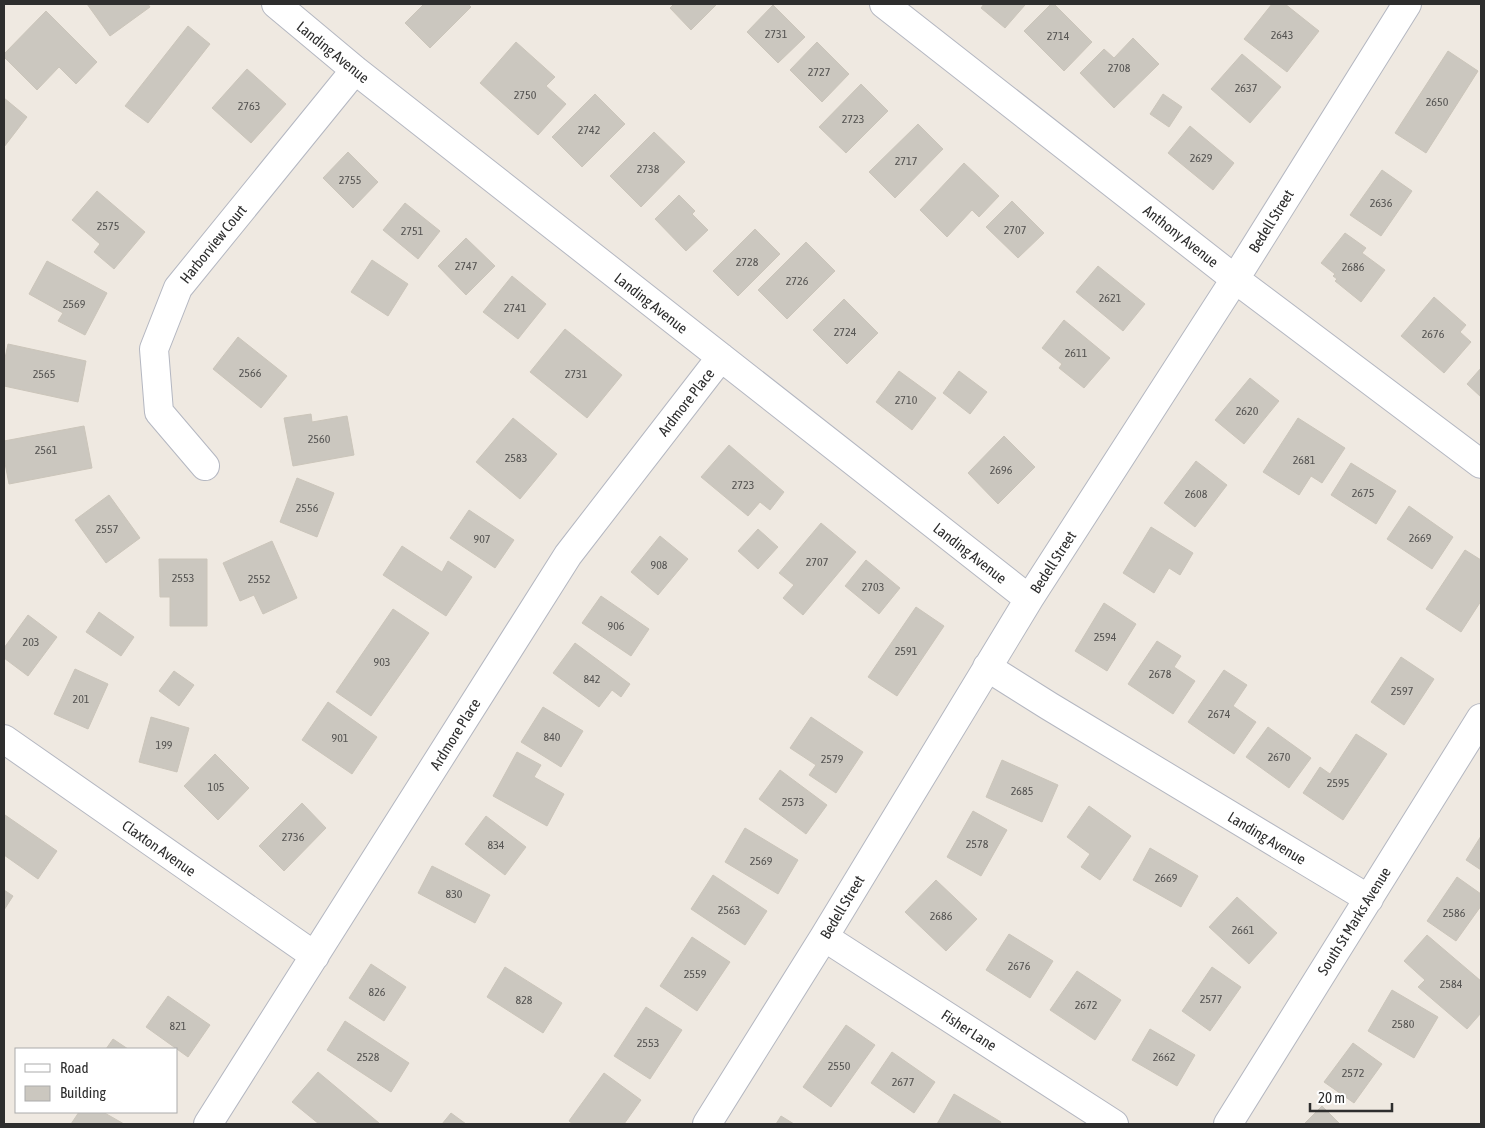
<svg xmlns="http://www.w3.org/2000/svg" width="1485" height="1128" viewBox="0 0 1485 1128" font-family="'Asap Condensed',sans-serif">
  <rect width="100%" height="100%" fill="#efe9e1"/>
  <path fill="#cbc7bf" stroke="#cbc5ba" d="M87 4H148L150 7 110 36Z
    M424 4H468L471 7 430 48 405 23Z
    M674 4H717L691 30 670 8Z
    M984 4H1023L1025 5 1005 28 981 8Z
    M1051 4H1054L1092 42 1064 71 1024 31Z
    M1272 4H1285L1319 31 1287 72 1244 39Z
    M773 5 805 37 778 63 747 32Z
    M46 11 97 62 76 84 59 67 37 90 4 57V54Z
    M188 26 210 44 148 123 125 106Z
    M1133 38 1159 64 1114 108 1080 73 1104 49 1114 58Z
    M516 42 555 77 546 86 566 104 538 135 480 83Z
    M817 42 849 74 822 102 790 70Z
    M1448 51 1478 71 1426 153 1395 133Z
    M1242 54 1281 87 1250 123 1211 89Z
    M247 69 286 104 251 143 212 108Z
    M861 84 888 111 846 153 819 127Z
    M595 94 625 124 582 167 552 137Z
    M1163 94 1182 107 1169 127 1150 114Z
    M4 98 27 117 4 147Z
    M918 124 943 149 895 198 869 172Z
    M1190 126 1234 163 1213 190 1168 153Z
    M654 132 685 162 641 207 610 176Z
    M348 152 378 182 353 208 323 178Z
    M964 163 999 196 979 217 972 210 947 237 920 210Z
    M1382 170 1412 191 1381 236 1350 215Z
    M97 191 145 232 114 269 94 252 100 244 72 220Z
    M679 195 695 211 692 214 708 230 686 251 655 219Z
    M1012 201 1044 233 1018 258 986 227Z
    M405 203 440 231 418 259 383 230Z
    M755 229 780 254 738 296 713 271Z
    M1345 233 1366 248 1362 253 1385 270 1361 302 1335 281 1337 279 1333 276 1335 274 1321 263Z
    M466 238 495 266 466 295 438 266Z
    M806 242 835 271 787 319 758 290Z
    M372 260 408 284 388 316 351 292Z
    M47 261 107 293 85 335 58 321 63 313 29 294Z
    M1098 266 1145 304 1123 331 1076 292Z
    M512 276 546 304 518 339 483 312Z
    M1434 297 1466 325 1460 332 1471 342 1444 373 1401 336Z
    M844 299 878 333 847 364 813 330Z
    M1064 320 1110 358 1084 388 1059 368 1062 364 1042 348Z
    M565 329 622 375 587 418 530 372Z
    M238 337 287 376 261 408 213 369Z
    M8 344 86 361 78 402 4 386V363Z
    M1481 368V397L1467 384Z
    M899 371 936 398 912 430 876 402Z
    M959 371 987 392 970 414 943 393Z
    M1250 378 1279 401 1244 444 1215 420Z
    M311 414 312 422 347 416 354 455 293 466 284 418Z
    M513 418 557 454 520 499 476 462Z
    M1298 418 1345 448 1322 483 1311 476 1299 495 1263 472Z
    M84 426 92 468 9 484 4 458V441Z
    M1004 436 1035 467 998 504 968 473Z
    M729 445 784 492 770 510 760 502 748 516 701 477Z
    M1196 461 1227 485 1195 527 1164 503Z
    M1351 463 1396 491 1376 524 1331 495Z
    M297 478 334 493 317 537 280 522Z
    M109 495 140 538 106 563 75 520Z
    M1409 506 1453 537 1432 569 1387 539Z
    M469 510 514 540 495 568 450 538Z
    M821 523 856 552 803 615 783 598 794 585 779 573Z
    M1151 527 1193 553 1180 575 1169 568 1154 593 1123 573Z
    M758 529 778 547 758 569 738 551Z
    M660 536 688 559 658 595 631 572Z
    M272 541 297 598 263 614 254 595 240 601 223 563Z
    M402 546 442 572 448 561 472 577 446 616 383 575Z
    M1465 550 1481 560V601L1461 632 1426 609Z
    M159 559H207V626H170V597H160Z
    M866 560 900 588 879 614 845 586Z
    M601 596 649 629 631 656 582 623Z
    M1104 603 1136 624 1107 671 1075 651Z
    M916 607 944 626 897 696 868 677Z
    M393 609 429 633 371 716 336 692Z
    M99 612 134 637 121 656 86 632Z
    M28 615 57 637 28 676 4 658V648Z
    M1157 641 1181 656 1174 667 1195 681 1173 714 1128 684Z
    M575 643 630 684 621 697 612 690 599 707 553 673Z
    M1401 657 1434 679 1404 725 1371 702Z
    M75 669 108 684 88 729 54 714Z
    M1224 670 1247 685 1233 706 1256 722 1234 754 1188 722Z
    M174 671 194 685 179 706 159 691Z
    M328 702 377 737 352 774 302 740Z
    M543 707 583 731 561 767 521 742Z
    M151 717 189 728 177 772 139 762Z
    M811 717 863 752 836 793 809 775 816 765 790 748Z
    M1268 727 1311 758 1289 788 1246 757Z
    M1356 734 1387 754 1343 820 1303 793 1320 767 1330 774Z
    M517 752 541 765 534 777 564 794 547 826 493 796Z
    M215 754 249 788 218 820 184 786Z
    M1002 760 1058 785 1042 822 986 797Z
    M780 770 827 805 806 834 759 799Z
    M302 803 326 828 284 871 259 846Z
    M1089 806 1131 836 1100 880 1081 867 1090 854 1067 837Z
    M973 811 1007 830 981 876 947 857Z
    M5 815 57 851 38 879 4 855V816Z
    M486 816 526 847 505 875 465 844Z
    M745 828 798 860 778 894 725 862Z
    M1481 836V870L1466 860Z
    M1150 848 1198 876 1181 907 1133 880Z
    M432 866 490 895 475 923 418 893Z
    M713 875 767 911 745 945 691 909Z
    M1457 877 1481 894V906L1456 941 1427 921Z
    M936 880 977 919 946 951 905 912Z
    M4 890 13 896 4 910Z
    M1237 897 1277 933 1249 964 1209 927Z
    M1009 934 1053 961 1030 998 986 970Z
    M1427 935 1481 981V1013L1467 1029 1418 987 1425 980 1404 961Z
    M692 937 730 962 697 1011 660 986Z
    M371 964 406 987 384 1021 349 998Z
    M505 967 562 1003 543 1033 487 997Z
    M1212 967 1241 987 1210 1031 1182 1011Z
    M1077 971 1121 1000 1095 1040 1050 1010Z
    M1392 990 1438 1017 1414 1058 1368 1031Z
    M168 996 210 1025 188 1057 146 1027Z
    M646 1007 682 1030 650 1079 614 1056Z
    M345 1021 409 1063 391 1092 327 1050Z
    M846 1025 875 1045 831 1107 803 1087Z
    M1150 1029 1195 1055 1177 1086 1132 1060Z
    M113 1039 128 1049H106Z
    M1353 1043 1382 1064 1354 1103 1324 1082Z
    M892 1052 935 1082 914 1113 871 1083Z
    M318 1072 379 1123 378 1124H319L292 1102Z
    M604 1073 641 1100 624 1124H573L569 1121Z
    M954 1094 1001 1122 1000 1124H937Z
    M1322 1106 1340 1124H1304Z
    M79 1112H103L124 1124H71Z
    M451 1113 466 1124H442Z
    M781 1116 794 1124H776Z"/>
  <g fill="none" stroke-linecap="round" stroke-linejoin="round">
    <defs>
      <path id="minor" d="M276 4 355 70 1029 599
        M884 4 1235 279 1481 464
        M205 466 159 412 154 349 178 288 355 70
        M987 667 1049 706 1369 899
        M4 739 315 956
        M824 937 1114 1124
        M208 1124 568 555 721 357
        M707 1124 824 937 1029 599 1235 279 1407 4
        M1228 1124 1481 718"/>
    </defs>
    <use href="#minor" stroke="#b4b7c1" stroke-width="30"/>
    <use href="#minor" stroke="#fff" stroke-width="28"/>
  </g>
  <g text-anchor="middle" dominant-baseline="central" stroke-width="4.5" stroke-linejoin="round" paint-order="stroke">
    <g font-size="12" fill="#555452">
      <text x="776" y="34">2731</text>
      <text x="1282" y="35">2643</text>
      <text x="1058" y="36">2714</text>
      <text x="1119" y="68">2708</text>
      <text x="819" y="72">2727</text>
      <text x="1246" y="88">2637</text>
      <text x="525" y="95">2750</text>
      <text x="1437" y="102">2650</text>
      <text x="249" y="106">2763</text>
      <text x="853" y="119">2723</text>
      <text x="589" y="130">2742</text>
      <text x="1201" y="158">2629</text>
      <text x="906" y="161">2717</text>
      <text x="648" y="169">2738</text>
      <text x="350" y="180">2755</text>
      <text x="1381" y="203">2636</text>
      <text x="108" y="226">2575</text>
      <text x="1015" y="230">2707</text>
      <text x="412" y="231">2751</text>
      <text x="747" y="262">2728</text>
      <text x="466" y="266">2747</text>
      <text x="1353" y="267">2686</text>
      <text x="797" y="281">2726</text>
      <text x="1110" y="298">2621</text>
      <text x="74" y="304">2569</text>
      <text x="515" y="308">2741</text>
      <text x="845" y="332">2724</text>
      <text x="1433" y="334">2676</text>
      <text x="1076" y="353">2611</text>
      <text x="250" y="373">2566</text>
      <text x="44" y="374">2565</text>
      <text x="576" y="374">2731</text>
      <text x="906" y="400">2710</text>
      <text x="1247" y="411">2620</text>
      <text x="319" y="439">2560</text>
      <text x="46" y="450">2561</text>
      <text x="516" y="458">2583</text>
      <text x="1304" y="460">2681</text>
      <text x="1001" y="470">2696</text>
      <text x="743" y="485">2723</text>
      <text x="1363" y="493">2675</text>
      <text x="1196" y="494">2608</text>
      <text x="307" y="508">2556</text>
      <text x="107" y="529">2557</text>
      <text x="1420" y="538">2669</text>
      <text x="482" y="539">907</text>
      <text x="817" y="562">2707</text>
      <text x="659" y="565">908</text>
      <text x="183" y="578">2553</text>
      <text x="259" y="579">2552</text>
      <text x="873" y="587">2703</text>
      <text x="616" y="626">906</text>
      <text x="1105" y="637">2594</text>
      <text x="31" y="642">203</text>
      <text x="906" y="651">2591</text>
      <text x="382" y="662">903</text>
      <text x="1160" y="674">2678</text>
      <text x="592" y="679">842</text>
      <text x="1402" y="691">2597</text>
      <text x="81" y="699">201</text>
      <text x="1219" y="714">2674</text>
      <text x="552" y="737">840</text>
      <text x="340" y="738">901</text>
      <text x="164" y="745">199</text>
      <text x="1279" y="757">2670</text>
      <text x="832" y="759">2579</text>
      <text x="1338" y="783">2595</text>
      <text x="216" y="787">105</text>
      <text x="1022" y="791">2685</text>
      <text x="793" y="802">2573</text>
      <text x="293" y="837">2736</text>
      <text x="977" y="844">2578</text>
      <text x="496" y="845">834</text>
      <text x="761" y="861">2569</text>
      <text x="1166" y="878">2669</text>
      <text x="454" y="894">830</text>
      <text x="729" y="910">2563</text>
      <text x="1454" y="913">2586</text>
      <text x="941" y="916">2686</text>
      <text x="1243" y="930">2661</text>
      <text x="1019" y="966">2676</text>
      <text x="695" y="974">2559</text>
      <text x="1451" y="984">2584</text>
      <text x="377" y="992">826</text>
      <text x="1211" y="999">2577</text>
      <text x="524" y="1000">828</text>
      <text x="1086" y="1005">2672</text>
      <text x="1403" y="1024">2580</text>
      <text x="178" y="1026">821</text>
      <text x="648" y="1043">2553</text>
      <text x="368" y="1057">2528</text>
      <text x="1164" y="1057">2662</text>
      <text x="839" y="1066">2550</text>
      <text x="1353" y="1073">2572</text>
      <text x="903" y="1082">2677</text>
    </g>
    <g font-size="15" fill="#2e2e2e" stroke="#fff">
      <text transform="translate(333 52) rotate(39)">Landing Avenue</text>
      <text transform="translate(1271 221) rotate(-58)">Bedell Street</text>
      <text transform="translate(1181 236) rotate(38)">Anthony Avenue</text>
      <text transform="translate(213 244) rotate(-51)">Harborview Court</text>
      <text transform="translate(651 303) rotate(38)">Landing Avenue</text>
      <text transform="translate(686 402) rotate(-52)">Ardmore Place</text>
      <text transform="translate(970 553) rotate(38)">Landing Avenue</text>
      <text transform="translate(1053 562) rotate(-57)">Bedell Street</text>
      <text transform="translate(455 734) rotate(-58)">Ardmore Place</text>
      <text transform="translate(1267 838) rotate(31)">Landing Avenue</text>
      <text transform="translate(159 848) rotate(35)">Claxton Avenue</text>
      <text transform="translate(842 907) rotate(-59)">Bedell Street</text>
      <text transform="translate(1354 921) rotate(-58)">South St Marks Avenue</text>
      <text transform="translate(969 1030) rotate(33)">Fisher Lane</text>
    </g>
  </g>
  <rect width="1485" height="1128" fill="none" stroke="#2e2e2e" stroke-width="10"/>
  <rect x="15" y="1048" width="162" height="65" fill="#ffffff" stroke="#ababab"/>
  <rect x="25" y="1064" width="25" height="8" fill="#ffffff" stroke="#ababab"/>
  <text x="60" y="1073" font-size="15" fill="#2e2e2e">Road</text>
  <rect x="25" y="1086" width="25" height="15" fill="#cbc7bf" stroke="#ababab"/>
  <text x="60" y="1098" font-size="15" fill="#2e2e2e">Building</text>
  <path d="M1310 1103v8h82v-8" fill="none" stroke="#2e2e2e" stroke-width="2.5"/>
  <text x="1318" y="1103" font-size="15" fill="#2e2e2e" stroke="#ffffff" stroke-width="4" paint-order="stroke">20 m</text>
</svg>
